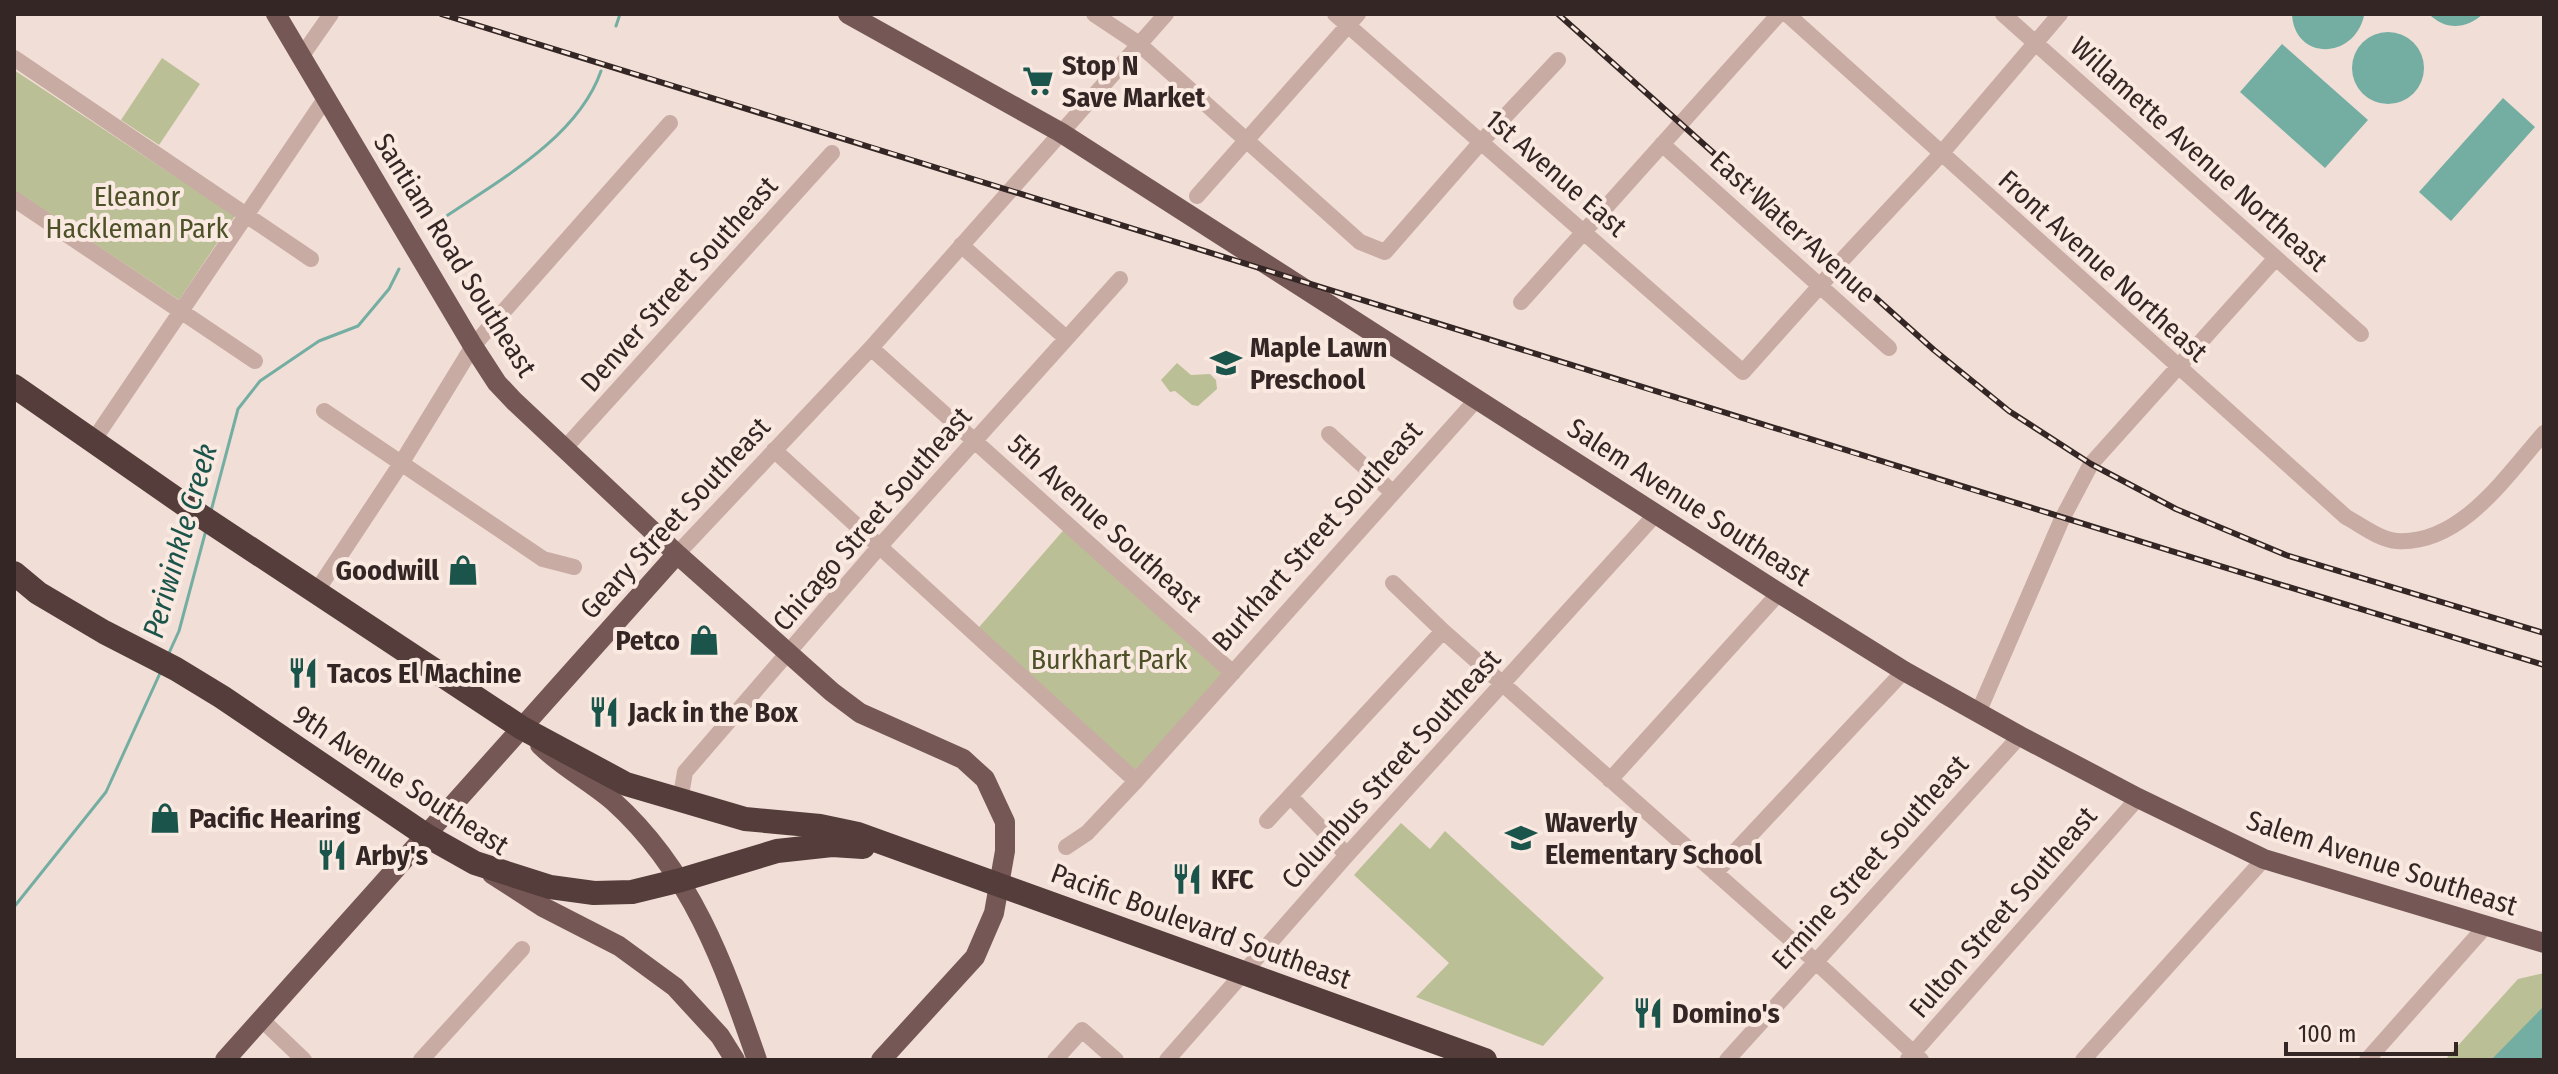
<svg xmlns="http://www.w3.org/2000/svg" width="2558" height="1074" viewBox="0 0 2558 1074" font-family="'Fira Sans Condensed',sans-serif">
  <rect width="100%" height="100%" fill="#f1ded6"/>
  <path fill="#bbbf96" d="M162 58 200 84 159 145 121 120Z
    M14 70 235 216 179 300 14 190Z
    M1177 363 1191 375 1210 374 1216 380 1217 389 1198 406 1192 405 1175 391 1170 392 1161 380Z
    M1068 525 1233 673 1136 781 974 633Z
    M1401 823 1430 849 1445 831 1604 978 1543 1046 1416 997 1449 963 1354 875Z
    M2544 973V1060H2445L2518 979Z"/>
  <path fill="#74aea3" d="M2292 14H2364V16C2353 61 2294 60 2292 14Z
    M2429 14H2483C2466 29 2446 31 2429 14Z
    M2352 68a36 36 0 1 1 72 0a36 36 0 1 1-72 0Z
    M2282 44 2368 120 2325 168 2240 92Z
    M2503 98 2535 127 2451 221 2419 192Z
    M2544 1006V1060H2491Z"/>
  <g fill="none" stroke-linecap="round" stroke-linejoin="round">
    <path stroke="#74aea3" stroke-width="3" d="M616 26 620 14
      M426 230C486 187 576 143 601 71
      M211 511 238 409 260 381 319 341 358 326 389 289 399 269
      M169 653 179 631 206 530
      M14 907 106 792 161 671"/>
    <path stroke="#c8aba2" stroke-width="16" d="M1094 14 1139 44 1360 242 1385 252 1481 142 1558 60
      M1335 14 1743 372 1835 269
      M1787 14 2346 517C2361 525 2380 540 2397 541 2461 545 2507 475 2544 433
      M2003 14 2361 334
      M301 57 331 14
      M14 58 311 259
      M1662 144 1889 348
      M1197 196 1358 14
      M14 199 255 361
      M961 245 1066 338
      M1844 258 1940 155 2060 14
      M1521 302 1779 14
      M871 348 1233 673
      M324 411 543 559 574 567
      M1329 434 1392 492
      M93 441 325 99
      M564 449 832 153
      M774 450 1136 781
      M677 554 871 348 1166 14
      M1393 583 1443 631 1815 961 1921 1060
      M316 592 402 462 473 346 670 123
      M1978 713 2062 519 2091 464 2276 258
      M1610 780 1779 593
      M1290 796 1347 855
      M680 801 685 772 880 546 1120 279
      M1267 821 1443 631
      M1066 847 1087 833 1136 781 1477 399
      M1715 873 1904 671
      M261 1019 304 1060
      M1908 1059 2138 798
      M421 1060 522 949
      M1055 1060 1082 1030 1116 1060
      M1167 1060 1347 855 1656 514
      M1727 1060 2020 736
      M2083 1060 2264 859
      M2367 1060 2485 927"/>
    <path stroke="#755855" stroke-width="20" d="M276 14 473 346 497 383 514 401 677 554 832 692 860 713 963 759 985 779 1005 822V851L994 913 975 957 881 1060
      M848 14 1060 132 1779 593 1904 671 2020 736 2138 798 2264 859 2544 943
      M540 745C562 767 590 781 613 801 691 871 724 964 757 1060
      M492 874 543 907 619 946 675 987 720 1036 735 1060
      M225 1060 677 554"/>
    <path stroke="#543d3b" stroke-width="24" d="M14 386 198 514 522 728 626 784 745 819 820 826 858 834 1485 1060
      M14 573 38 593 104 632 176 669 222 697 427 836 475 863 550 887 594 893 632 892 681 880 777 851 832 845 863 847"/>
    <defs>
      <path id="rail" d="M441 14C1143 230 1842 452 2544 665
        M1558 14 1934 350 2009 411 2091 464 2176 509 2286 555 2544 633"/>
    </defs>
    <use href="#rail" stroke="#332624" stroke-width="6"/>
    <use href="#rail" stroke="#f9e9e1" stroke-width="3" stroke-dasharray="9" stroke-linecap="butt"/>
  </g>
  <defs>
    <symbol id="supermarket-bare" viewBox="-9 -9 18 18"><path d="M-6-5.5h2.5l.6 2H6L4.5 2H-2.5L-4.4-4H-6ZM-1.5 3.2a1.3 1.3 0 1 0 .1 0ZM3 3.2a1.3 1.3 0 1 0 .1 0Z" fill="#1a544b" stroke="#f9e9e1" stroke-width="2.5" paint-order="stroke"/></symbol>
    <symbol id="school-bare" viewBox="-9 -9 18 18"><path d="M0-5L7-2L0 1L-7-2ZM-4 1L0 2.5L4 1V4Q0 6-4 4Z" fill="#1a544b" stroke="#f9e9e1" stroke-width="2.5" paint-order="stroke"/></symbol>
    <symbol id="shop-bare" viewBox="-9 -9 18 18"><path d="M-5-2.5h2.3a2.7 3.5 0 0 1 5.4 0H5L5.5 6h-11ZM-1.5-2.5h3a1.5 2.3 0 0 0-3 0Z" fill="#1a544b" stroke="#f9e9e1" stroke-width="2.5" paint-order="stroke"/></symbol>
    <symbol id="restaurant-bare" viewBox="-9 -9 18 18"><path d="M-5-6h1v4h1v-4h1v4h1v-4h1v5L-1.5 .5V6h-2V.5L-5-1ZM5-6V6H3V1.5H1.5Q1.5-4 5-6Z" fill="#1a544b" stroke="#f9e9e1" stroke-width="2.5" paint-order="stroke"/></symbol>
  </defs>
  <g fill-rule="evenodd">
    <use href="#supermarket-bare" x="1016" y="59" width="44" height="44"/>
    <use href="#school-bare" x="1204" y="341" width="44" height="44"/>
    <use href="#shop-bare" x="441" y="548" width="44" height="44"/>
    <use href="#shop-bare" x="682" y="618" width="44" height="44"/>
    <use href="#restaurant-bare" x="281" y="651" width="44" height="44"/>
    <use href="#restaurant-bare" x="582" y="690" width="44" height="44"/>
    <use href="#shop-bare" x="143" y="796" width="44" height="44"/>
    <use href="#school-bare" x="1499" y="816" width="44" height="44"/>
    <use href="#restaurant-bare" x="310" y="833" width="44" height="44"/>
    <use href="#restaurant-bare" x="1165" y="857" width="44" height="44"/>
    <use href="#restaurant-bare" x="1626" y="991" width="44" height="44"/>
  </g>
  <g text-anchor="middle" dominant-baseline="central" stroke-width="8" stroke-linejoin="round" paint-order="stroke">
    <g font-size="28" font-weight="bold" fill="#332624" stroke="#f9e9e1" text-anchor="start">
      <text x="1062" y="65">Stop N<tspan x="1062" dy="32">Save Market</tspan></text>
      <text x="1250" y="347">Maple Lawn<tspan x="1250" dy="32">Preschool</tspan></text>
      <text x="439" y="570" text-anchor="end">Goodwill</text>
      <text x="680" y="640" text-anchor="end">Petco</text>
      <text x="327" y="673">Tacos El Machine</text>
      <text x="628" y="712">Jack in the Box</text>
      <text x="189" y="818">Pacific Hearing</text>
      <text x="1545" y="822">Waverly<tspan x="1545" dy="32">Elementary School</tspan></text>
      <text x="356" y="855">Arby's</text>
      <text x="1211" y="879">KFC</text>
      <text x="1672" y="1013">Domino's</text>
    </g>
    <g font-size="28" fill="#332624" stroke="#f9e9e1">
      <text transform="translate(2199 154) rotate(42)">Willamette Avenue Northeast</text>
      <text transform="translate(1556 173) rotate(41)">1st Avenue East</text>
      <text transform="translate(1793 227) rotate(42)">East Water Avenue</text>
      <text transform="translate(455 255) rotate(58)">Santiam Road Southeast</text>
      <text transform="translate(2103 266) rotate(42)">Front Avenue Northeast</text>
      <text transform="translate(679 284) rotate(-48)">Denver Street Southeast</text>
      <text transform="translate(1689 502) rotate(33)">Salem Avenue Southeast</text>
      <text transform="translate(675 518) rotate(-47)">Geary Street Southeast</text>
      <text transform="translate(872 519) rotate(-49)">Chicago Street Southeast</text>
      <text transform="translate(1105 523) rotate(42)">5th Avenue Southeast</text>
      <text transform="translate(1317 536) rotate(-48)">Burkhart Street Southeast</text>
      <text transform="translate(1391 769) rotate(-48)">Columbus Street Southeast</text>
      <text transform="translate(401 780) rotate(33)">9th Avenue Southeast</text>
      <text transform="translate(1870 862) rotate(-48)">Ermine Street Southeast</text>
      <text transform="translate(2382 863) rotate(18)">Salem Avenue Southeast</text>
      <text transform="translate(2003 912) rotate(-49)">Fulton Street Southeast</text>
      <text transform="translate(1201 926) rotate(20)">Pacific Boulevard Southeast</text>
    </g>
    <g font-size="28" fill="#4c5128" stroke="#f9e9e1">
      <text x="137" y="196">Eleanor<tspan x="137" dy="32">Hackleman Park</tspan></text>
      <text x="1109" y="659">Burkhart Park</text>
    </g>
    <g font-size="30" font-style="italic" fill="#1a544b" stroke="#f9e9e1">
      <text transform="translate(180 541) rotate(-74)">Periwinkle Creek</text>
    </g>
  </g>
  <rect width="2558" height="1074" fill="none" stroke="#332624" stroke-width="32"/>
  <path d="M2286 1042v12h170v-12" fill="none" stroke="#332624" stroke-width="4"/>
  <text x="2298" y="1042" font-size="24" fill="#332624" stroke="#f9e9e1" stroke-width="6" paint-order="stroke">100 m</text>
</svg>
